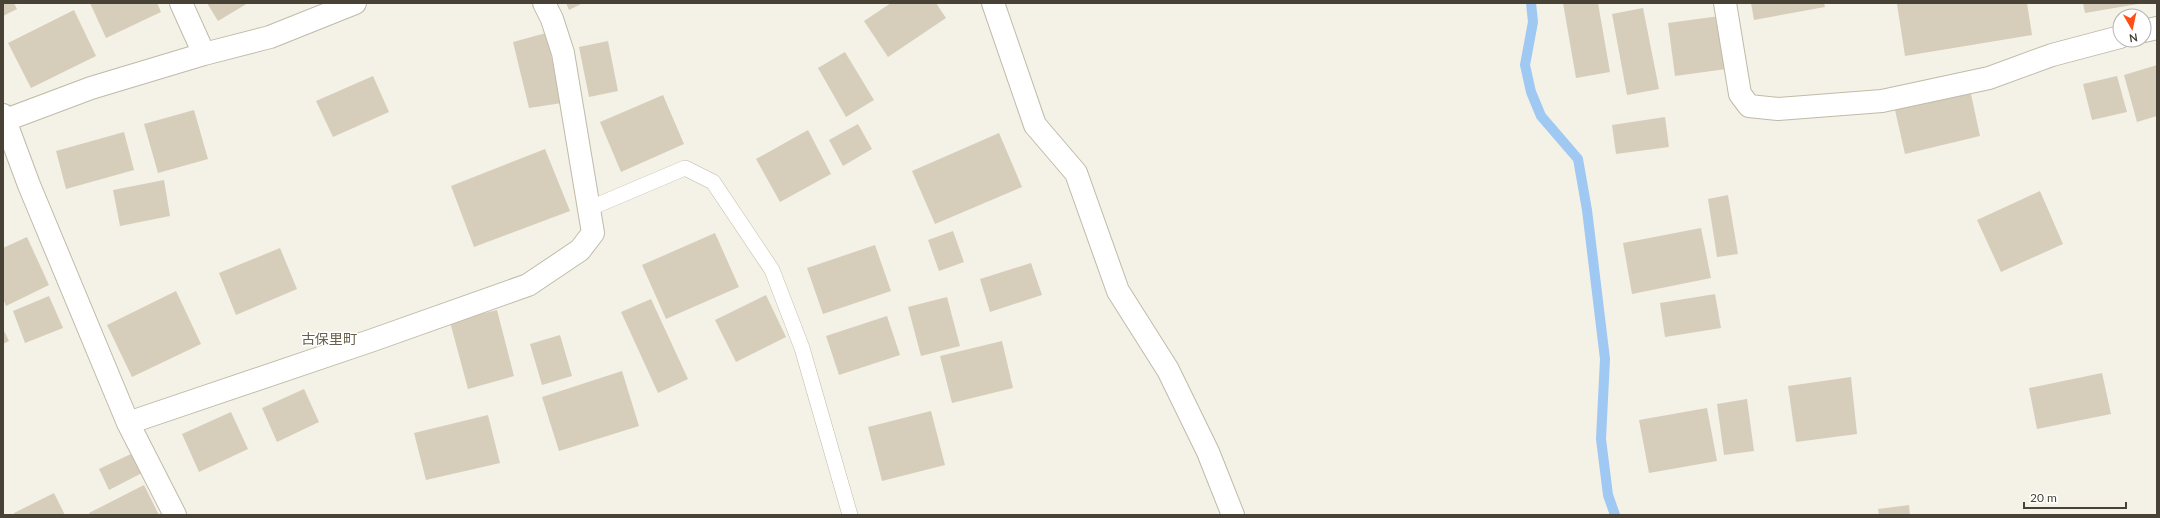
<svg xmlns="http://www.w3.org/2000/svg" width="2160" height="518" viewBox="0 0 2160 518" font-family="Lato,'Noto Sans JP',sans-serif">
  <rect width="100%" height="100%" fill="#f4f1e6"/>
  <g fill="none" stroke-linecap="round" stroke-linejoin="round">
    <path stroke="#9fc8f3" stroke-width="10" d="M1531 3 1533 22 1525 65 1531 92 1541 116 1578 159 1587 210 1605 359 1601 439 1608 495 1615 515"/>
  </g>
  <path fill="#d6cebb" d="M3 3H14L17 9 3 16Z
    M90 3H157L161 12 106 38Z
    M207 3H248L218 21Z
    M566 3H583L569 10Z
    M891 3H936L946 18 888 57 864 21Z
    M1563 3H1598L1610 72 1576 78Z
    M1751 3H1824L1825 7 1754 20Z
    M1901 3H2027L2032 35 1905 56 1897 4Z
    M2083 3H2138V4L2085 13Z
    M1643 8 1659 89 1627 95 1612 14Z
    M74 10 96 56 31 88 8 43Z
    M1727 15 1734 68 1675 76 1668 23Z
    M546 33 562 103 529 108 513 42Z
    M608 41 618 91 589 97 579 47Z
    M845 52 874 100 846 117 818 68Z
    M2157 65V116L2137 122 2124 75Z
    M373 76 389 112 333 137 316 101Z
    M2117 76 2127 112 2092 120 2083 84Z
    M1968 80 1980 136 1905 154 1892 97Z
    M663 95 684 144 621 172 600 122Z
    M194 110 208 159 158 173 144 124Z
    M1665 117 1669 147 1616 154 1612 125Z
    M858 124 872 149 843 166 829 140Z
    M808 130 831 174 780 202 756 159Z
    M124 132 134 170 66 189 56 151Z
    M999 133 1022 187 935 224 912 171Z
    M545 149 570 211 474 247 451 186Z
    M164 180 170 216 120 226 113 190Z
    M2040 191 2063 244 2001 272 1977 220Z
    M1728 195 1738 254 1717 257 1708 199Z
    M1701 228 1711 278 1632 294 1623 243Z
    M953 231 964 262 939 271 928 240Z
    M715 233 739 287 666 319 642 265Z
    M27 237 49 285 6 306 3 299V248Z
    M875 245 891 291 823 314 807 268Z
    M280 248 297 289 236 315 219 273Z
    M1031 263 1042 295 990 312 980 279Z
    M176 291 201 344 132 377 107 325Z
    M1715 294 1721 328 1665 337 1660 303Z
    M766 295 786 337 736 362 715 320Z
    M49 296 63 328 25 343 13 311Z
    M947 297 960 346 921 356 908 307Z
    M651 299 688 379 658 393 621 312Z
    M497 310 514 376 468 389 450 322Z
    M887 316 900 355 839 375 826 336Z
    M3 329 9 341 3 344Z
    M560 335 572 376 542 385 530 344Z
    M1002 341 1013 388 952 403 940 356Z
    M622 371 639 426 559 451 542 397Z
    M2102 373 2111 414 2037 429 2029 388Z
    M1851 377 1857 434 1796 442 1788 386Z
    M304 389 319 422 277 442 262 408Z
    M1747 399 1754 451 1724 455 1717 404Z
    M1707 408 1717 461 1649 473 1639 420Z
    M931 411 945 465 882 481 868 427Z
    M231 412 248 449 199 472 182 434Z
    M488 415 500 463 426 480 414 433Z
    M133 453 142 473 109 490 99 469Z
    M144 485 159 515H90L89 513Z
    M54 493 65 515H14V513Z
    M1909 505 1910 515H1879L1878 509Z"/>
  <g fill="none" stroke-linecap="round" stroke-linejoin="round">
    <defs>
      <path id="service" d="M588 209 685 168 713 182 772 270 802 348 850 515"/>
      <path id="minor" d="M181 3 204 54
        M993 3 1035 125 1076 173 1118 291 1168 370 1208 452 1233 515
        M1725 3 1740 94 1749 106 1778 109 1882 101 1989 78 2052 55 2120 37
        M2144 31 2157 28
        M3 115 29 185 128 423 175 515
        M3 121 91 88 204 54 270 37 355 3
        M128 423 373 340 528 285 580 250 593 233 563 53 552 19 544 3"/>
    </defs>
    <use href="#service" stroke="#c0baa8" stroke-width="16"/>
    <use href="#minor" stroke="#c0baa8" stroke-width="24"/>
    <use href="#service" stroke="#fff" stroke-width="15"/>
    <use href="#minor" stroke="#fff" stroke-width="22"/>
  </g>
  <g text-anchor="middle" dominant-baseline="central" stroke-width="3" stroke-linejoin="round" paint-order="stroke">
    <g font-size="14" fill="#6a614c" stroke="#fff">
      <text x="329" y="338">古保里町</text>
    </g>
  </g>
  <rect width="2160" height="518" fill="none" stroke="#474235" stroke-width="8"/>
  <g transform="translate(2132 28) rotate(171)"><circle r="19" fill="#ffffff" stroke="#b5b3ae"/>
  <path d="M0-3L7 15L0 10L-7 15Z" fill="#ff4f12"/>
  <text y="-6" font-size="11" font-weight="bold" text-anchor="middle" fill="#474235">N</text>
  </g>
  <path d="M2024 502v6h102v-6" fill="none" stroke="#474235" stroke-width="2"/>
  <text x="2030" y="502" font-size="12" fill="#474235" stroke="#ffffff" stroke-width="3" paint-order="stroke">20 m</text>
</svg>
